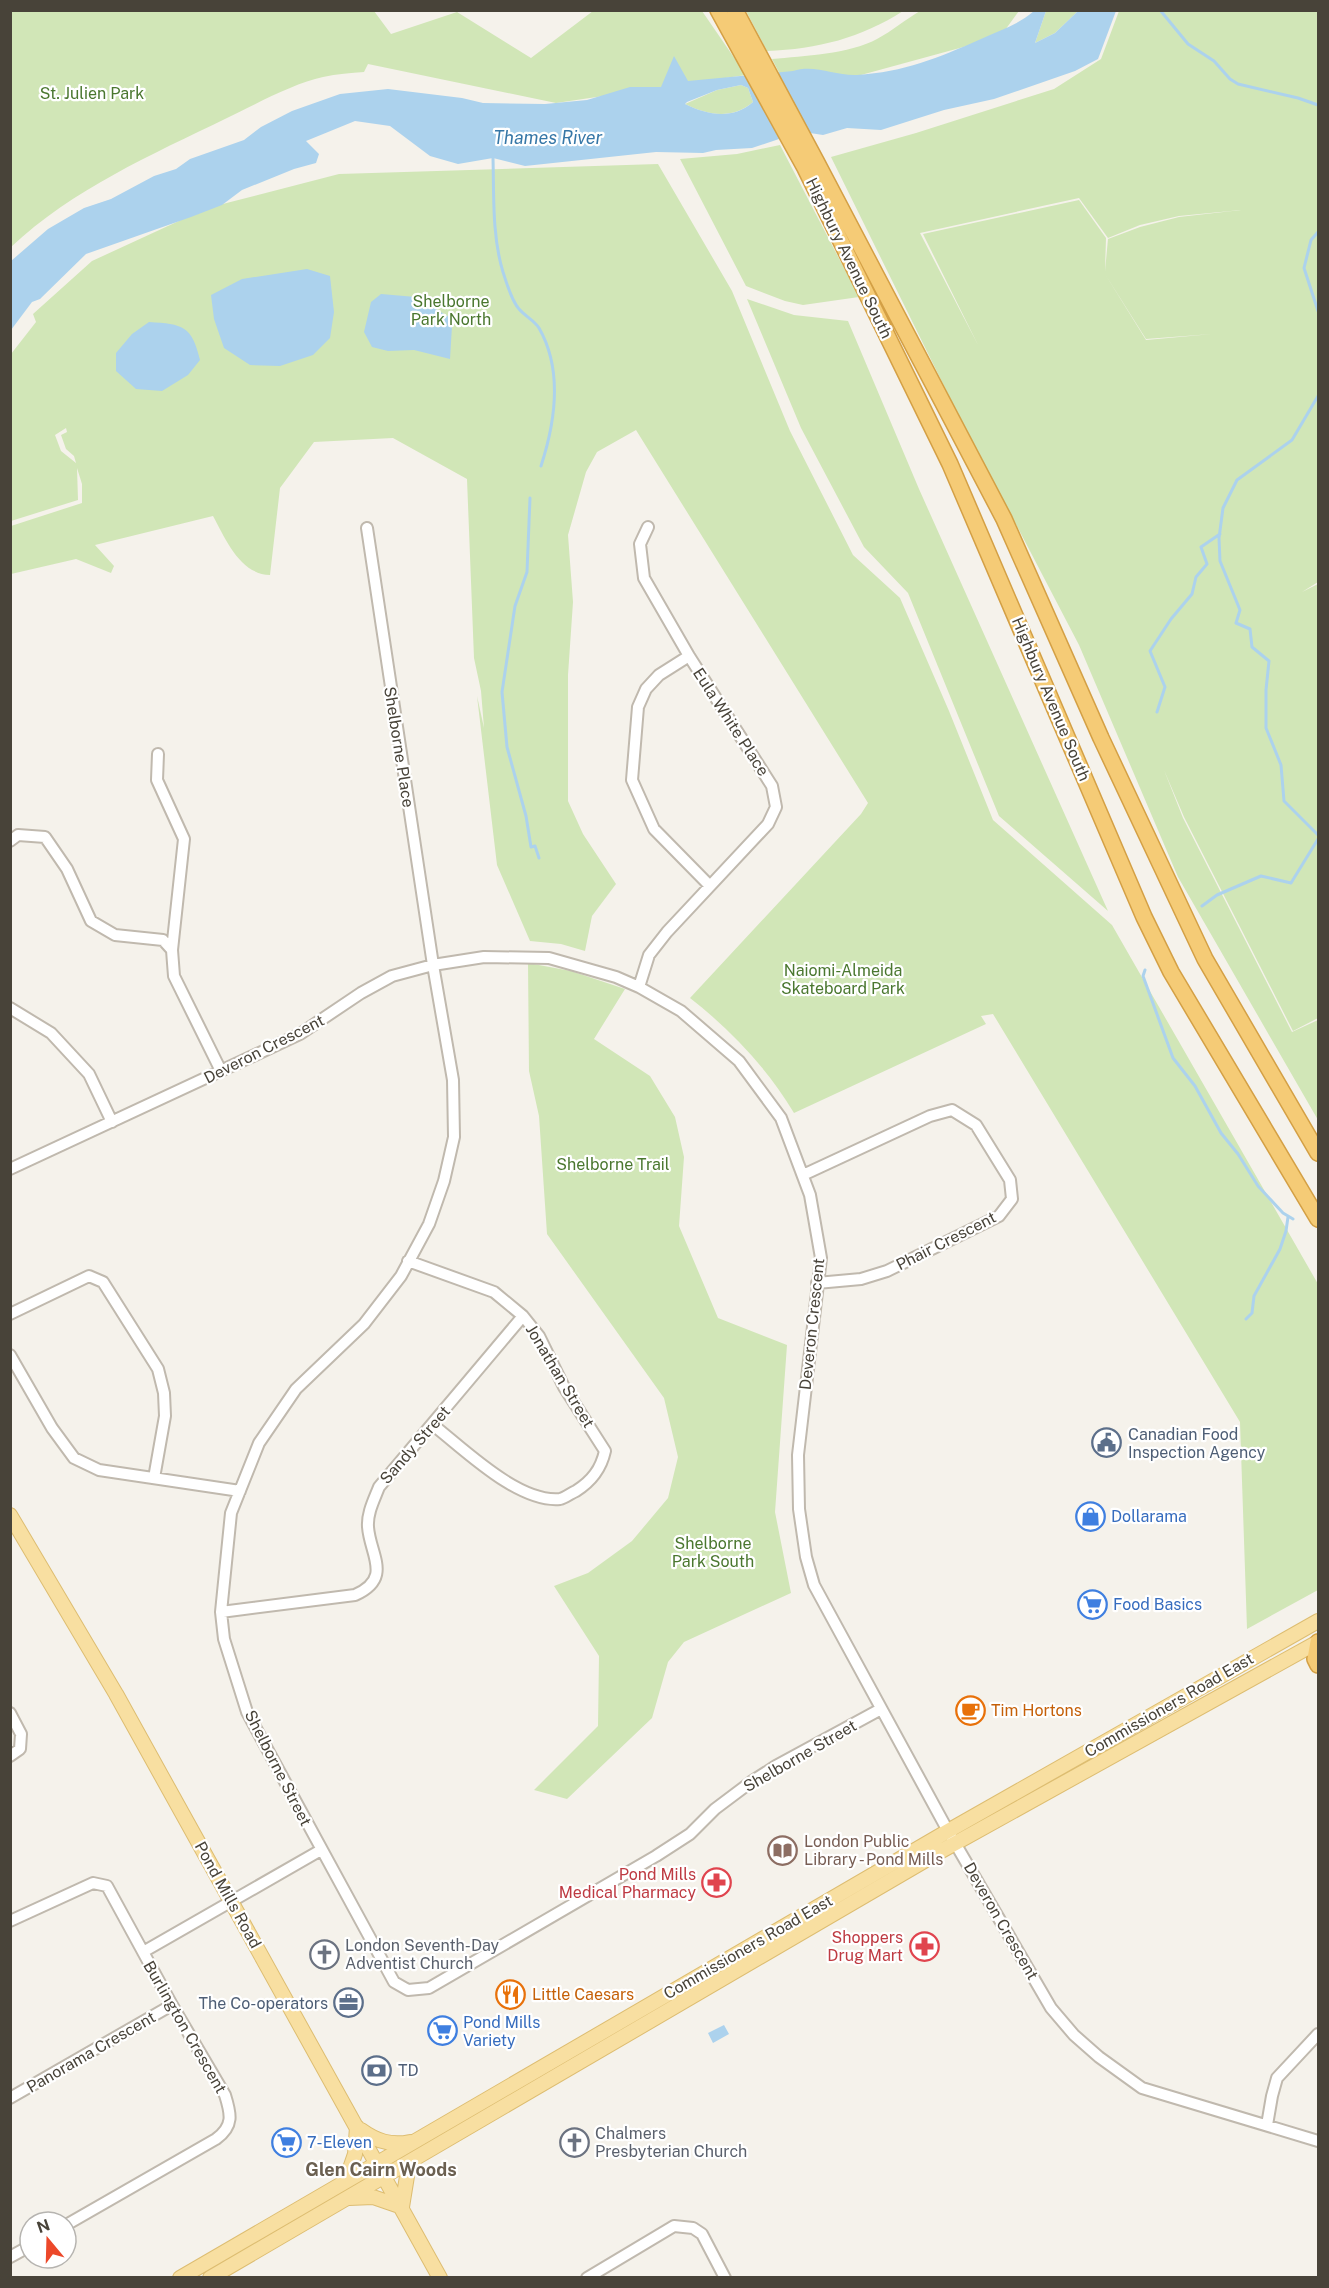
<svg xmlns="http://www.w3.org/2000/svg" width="1329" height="2288" viewBox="0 0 1329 2288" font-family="'Public Sans',sans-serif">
  <rect width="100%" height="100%" fill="#f5f2eb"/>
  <path fill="#d1e6b7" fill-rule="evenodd" d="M11 11H374L391 34 457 12 531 58 593 11H702L746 75 556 103 368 64 364 72C351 73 337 74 323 77 294 83 254 105 227 118 151 155 73 189 11 247Z
    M746 11H903C861 38 818 49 767 51Z
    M920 11H1019L1000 37 839 81 784 82 772 59C804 56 849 54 877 39 892 31 906 19 920 11Z
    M1046 11H1078L1055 33 1035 43Z
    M1119 11H1318V582L1302 592 1318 584V1018L1293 1031 1184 817 1164 770 1183 818 1292 1032 1318 1020V1120L1178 877 1079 645 949 396 831 157 916 133 1054 89 1101 59ZM1079 198 1108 238 1140 225 1179 216 1241 210 1179 217 1140 227 1108 239 1105 271 1106 238 1079 200 923 234 978 345 920 233ZM1105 274 1146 339 1212 334 1146 340Z
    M741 85 748 88 753 102C732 120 707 115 685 104L717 90Z
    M780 145 859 297 803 305 785 301 746 286 680 159 737 154Z
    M658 164 732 291 790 431 853 555 900 598 949 711 993 820 1112 925 1318 1284V1590L1247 1629 1240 1422 993 1014 981 1016 986 1024 794 1113C767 1068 731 1030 690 998L861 814 868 803 636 430 597 452 586 472 568 535 573 602 568 675V801L583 834 616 884 592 916 585 951 561 944 530 941 497 865 477 696 484 728 481 691 474 658 467 479 393 438 314 442 280 488 270 575C240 574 226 540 213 516L95 545 114 566 111 573 76 559 11 574V526L82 503V484L77 468 78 500 11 521V354L36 322 33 314 92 261 207 208 339 174ZM66 428 67 432 61 435 66 449 74 456 76 463 61 451 55 435Z
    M747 299 794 315 848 321 919 489 1108 911 999 816 908 593 864 547 801 428Z
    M528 963 571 971 625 989 594 1039 650 1076 675 1117 684 1157 679 1226 718 1318 787 1345 775 1512 791 1593 684 1642 668 1662 652 1718 567 1799 534 1790 598 1726 599 1656 554 1586 588 1573 632 1541 668 1498 678 1457 664 1398 547 1234 539 1116 529 1071Z"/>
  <path fill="#acd2ed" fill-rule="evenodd" d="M1034 11H1046L1035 43 1055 33 1078 11H1116L1098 59 1075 71 994 99 944 110 881 130 847 128 823 135 810 133 782 138 752 148 716 150 703 153 656 152 525 166 493 158 458 164 430 156 390 126 355 121 306 141 319 154 316 163 294 169 242 190 222 205 191 217 86 254 40 299 32 302 11 330V261L48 229 84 208 111 199 154 176 176 169 190 159 244 140 261 127 292 111 340 94 388 89 462 98 483 103 545 104 587 100 630 87H661L674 56 688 81 793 71C815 64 835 76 857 75 904 72 938 58 981 39 1000 30 1018 25 1034 11ZM741 85 748 88 753 102C733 120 707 115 685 104L687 102 717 90Z
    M307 269 330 276 334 312 330 338 313 355 280 366 250 365 224 348 214 319 211 295 242 279Z
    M381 294 416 297 449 317 452 326 450 359 414 350 388 351 372 347 364 332 371 302Z
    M149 322C183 324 192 326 200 360L188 375 162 391 136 389 116 371V353L132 334Z
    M724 2025 729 2034 713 2043 708 2033Z"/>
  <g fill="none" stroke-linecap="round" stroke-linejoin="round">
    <path stroke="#acd2ed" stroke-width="3" d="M1160 10 1188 44 1214 61 1230 79 1238 84 1298 98 1318 105
      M493 158C494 195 492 236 503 272 507 284 511 300 519 309 525 316 535 321 539 328 563 370 555 423 541 466
      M1318 232 1311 240 1304 268 1318 311
      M1318 396 1292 440 1237 480 1223 508 1219 538 1220 561 1240 610 1236 623 1250 629 1252 647 1269 661 1266 690V728L1281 765 1284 801 1318 835
      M530 498 527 572 515 606 502 692 507 747 526 816 531 847 535 846 539 858
      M1157 712 1165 687 1150 651 1171 619 1192 594 1196 577 1207 564 1201 547 1220 534
      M1202 906 1217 895 1261 876 1291 883 1318 839
      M1145 970 1143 976 1173 1058 1195 1086 1221 1133 1238 1154 1258 1186 1283 1213 1293 1219
      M1246 1319 1252 1313 1254 1296 1280 1249 1286 1231 1288 1217"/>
    <defs>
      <path id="minor" d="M367 528 433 965 453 1080 454 1137 444 1181 429 1224 401 1276 364 1324 296 1389 259 1443 231 1513 221 1612 224 1639 247 1712 394 1982 408 1990 429 1988 656 1856 690 1834 715 1809 751 1782 776 1766 881 1709
        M689 656 659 675 646 689 638 707 632 780 654 829 710 886
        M158 754 157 780 184 839 172 950 174 976 221 1071
        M10 841 18 835 45 837 67 869 91 921 115 935 163 940 172 950
        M639 987 649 955 667 932 768 824 776 807 772 786 689 656 644 578 640 544 648 527
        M10 1008 51 1033 89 1074 112 1122
        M10 1169 300 1034 361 993 392 976 433 965 484 957 549 958 616 977 639 987 681 1011 739 1061 781 1118 810 1195 821 1258 798 1455 799 1509 806 1557 814 1585 948 1831 1051 2008 1074 2035 1099 2057 1142 2088 1318 2141
        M803 1175 930 1116 952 1110 976 1125 1010 1180 1012 1199 999 1216 887 1271 861 1279 817 1283
        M408 1261 494 1292 523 1316 539 1336 564 1387 605 1451C601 1469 592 1481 576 1491 571 1493 565 1498 560 1499 518 1503 464 1449 433 1425
        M10 1314 89 1276 103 1282 158 1369 164 1393 165 1416 154 1478
        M10 1355 52 1428 74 1458 99 1470 240 1491
        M221 1612 355 1595C393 1578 370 1555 368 1527 367 1513 374 1500 379 1487L523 1316
        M10 1713 21 1734 20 1749 10 1756
        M10 1921 93 1883 107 1886 172 2005 225 2095C231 2114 234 2126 216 2139L66 2225
        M143 1952 321 1850
        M10 2098 172 2005
        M1267 2125 1272 2096 1277 2078 1318 2034
        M10 2257 30 2246
        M587 2278 674 2226 693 2228 702 2234 725 2278"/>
      <path id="major" d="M10 1515 116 1694 440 2278
        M361 2130C376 2141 391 2146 410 2142
        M346 2180 355 2154 357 2127
        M349 2198 373 2197 402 2207
        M402 2207 408 2170 415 2159
        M180 2278 948 1831 1318 1621
        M210 2278 943 1850 1318 1642"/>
      <path id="highway" d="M718 10 805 168 950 464 1144 917 1171 972 1318 1219
        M735 10 816 161 1004 519 1101 738 1205 959 1318 1153
        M1318 1642 1315 1659 1318 1665"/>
    </defs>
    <use href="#minor" stroke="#c0b9ae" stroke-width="14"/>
    <use href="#major" stroke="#ddbd71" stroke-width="16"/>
    <use href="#highway" stroke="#d4a045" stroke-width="18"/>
    <use href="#minor" stroke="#fff" stroke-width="10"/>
    <use href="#major" stroke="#f8dfa1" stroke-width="14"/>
    <use href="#highway" stroke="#f5cb76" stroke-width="15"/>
  </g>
  <defs>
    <symbol id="civic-ring" viewBox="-11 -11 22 22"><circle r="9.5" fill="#fff" stroke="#5c6f8a" stroke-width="1.5"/><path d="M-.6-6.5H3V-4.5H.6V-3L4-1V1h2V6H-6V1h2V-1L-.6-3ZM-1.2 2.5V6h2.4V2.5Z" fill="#5c6f8a"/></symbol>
    <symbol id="shop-ring" viewBox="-11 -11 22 22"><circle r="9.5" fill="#fff" stroke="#3f7fe0" stroke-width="1.5"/><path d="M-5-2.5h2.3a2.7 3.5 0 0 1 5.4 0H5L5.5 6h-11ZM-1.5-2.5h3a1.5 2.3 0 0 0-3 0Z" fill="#3f7fe0"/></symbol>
    <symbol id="supermarket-ring" viewBox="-11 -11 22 22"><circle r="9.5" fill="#fff" stroke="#3f7fe0" stroke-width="1.5"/><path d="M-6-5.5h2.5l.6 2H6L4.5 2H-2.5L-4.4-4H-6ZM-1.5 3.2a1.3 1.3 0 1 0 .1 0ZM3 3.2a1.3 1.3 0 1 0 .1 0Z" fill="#3f7fe0"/></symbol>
    <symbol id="cafe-ring" viewBox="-11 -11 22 22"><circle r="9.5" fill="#fff" stroke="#e8710a" stroke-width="1.5"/><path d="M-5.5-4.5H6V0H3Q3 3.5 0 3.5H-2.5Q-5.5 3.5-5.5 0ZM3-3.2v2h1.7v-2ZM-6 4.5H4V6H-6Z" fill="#e8710a"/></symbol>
    <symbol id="library-ring" viewBox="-11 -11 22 22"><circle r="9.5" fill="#fff" stroke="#8d6e63" stroke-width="1.5"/><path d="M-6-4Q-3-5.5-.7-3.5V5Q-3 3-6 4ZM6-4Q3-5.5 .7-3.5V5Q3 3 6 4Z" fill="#8d6e63"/></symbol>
    <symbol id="pharmacy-ring" viewBox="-11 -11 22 22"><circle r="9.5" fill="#fff" stroke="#e0444e" stroke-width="1.5"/><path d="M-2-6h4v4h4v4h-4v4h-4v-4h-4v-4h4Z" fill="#e0444e"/></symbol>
    <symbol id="church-ring" viewBox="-11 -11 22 22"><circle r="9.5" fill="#fff" stroke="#6b7280" stroke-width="1.5"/><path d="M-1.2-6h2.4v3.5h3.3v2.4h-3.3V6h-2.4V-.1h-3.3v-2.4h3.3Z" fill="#6b7280"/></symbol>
    <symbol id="restaurant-ring" viewBox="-11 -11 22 22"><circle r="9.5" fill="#fff" stroke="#e8710a" stroke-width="1.5"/><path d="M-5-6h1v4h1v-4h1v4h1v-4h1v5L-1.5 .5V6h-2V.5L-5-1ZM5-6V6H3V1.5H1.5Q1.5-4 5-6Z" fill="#e8710a"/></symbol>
    <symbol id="office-ring" viewBox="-11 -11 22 22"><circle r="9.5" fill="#fff" stroke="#5c6f8a" stroke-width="1.5"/><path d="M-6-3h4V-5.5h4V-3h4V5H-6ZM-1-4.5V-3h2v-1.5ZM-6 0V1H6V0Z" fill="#5c6f8a"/></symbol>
    <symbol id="bank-ring" viewBox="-11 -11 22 22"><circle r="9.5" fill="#fff" stroke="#5c6f8a" stroke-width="1.5"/><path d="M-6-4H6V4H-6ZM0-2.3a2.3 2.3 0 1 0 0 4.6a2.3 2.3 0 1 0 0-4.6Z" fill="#5c6f8a"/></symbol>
  </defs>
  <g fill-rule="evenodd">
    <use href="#civic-ring" x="1090" y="1426" width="33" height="33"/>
    <use href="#shop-ring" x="1074" y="1500" width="33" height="33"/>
    <use href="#supermarket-ring" x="1076" y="1588" width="33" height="33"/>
    <use href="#cafe-ring" x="954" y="1694" width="33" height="33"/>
    <use href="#library-ring" x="766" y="1834" width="33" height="33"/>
    <use href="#pharmacy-ring" x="700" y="1866" width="33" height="33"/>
    <use href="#pharmacy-ring" x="908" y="1930" width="33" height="33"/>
    <use href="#church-ring" x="308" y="1938" width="33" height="33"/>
    <use href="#restaurant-ring" x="494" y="1978" width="33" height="33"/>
    <use href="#office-ring" x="332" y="1986" width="33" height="33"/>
    <use href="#supermarket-ring" x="426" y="2014" width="33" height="33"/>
    <use href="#bank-ring" x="360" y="2054" width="33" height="33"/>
    <use href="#supermarket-ring" x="270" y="2126" width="33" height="33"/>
    <use href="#church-ring" x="558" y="2126" width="33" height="33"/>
  </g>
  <g text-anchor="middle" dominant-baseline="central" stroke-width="4.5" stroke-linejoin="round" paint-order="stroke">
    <g font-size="16" fill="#4a772f" stroke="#fff">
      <text x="92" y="93">St. Julien Park</text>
      <text x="451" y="301">Shelborne<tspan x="451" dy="18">Park North</tspan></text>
      <text x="843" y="970">Naiomi-Almeida<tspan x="843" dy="18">Skateboard Park</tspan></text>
      <text x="613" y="1164">Shelborne Trail</text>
      <text x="713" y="1543">Shelborne<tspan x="713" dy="18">Park South</tspan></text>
    </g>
    <g font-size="16" fill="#484339" stroke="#fff">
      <text transform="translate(849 258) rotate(64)">Highbury Avenue South</text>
      <text transform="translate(1051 699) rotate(67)">Highbury Avenue South</text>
      <text transform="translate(731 722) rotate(57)">Eula White Place</text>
      <text transform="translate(399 747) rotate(81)">Shelborne Place</text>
      <text transform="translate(264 1049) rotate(-27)">Deveron Crescent</text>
      <text transform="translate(946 1241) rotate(-27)">Phair Crescent</text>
      <text transform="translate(812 1324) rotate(-84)">Deveron Crescent</text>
      <text transform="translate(560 1376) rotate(59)">Jonathan Street</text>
      <text transform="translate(415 1445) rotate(-49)">Sandy Street</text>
      <text transform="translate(1169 1705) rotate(-30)">Commissioners Road East</text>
      <text transform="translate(800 1756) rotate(-30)">Shelborne Street</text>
      <text transform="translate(278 1768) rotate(63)">Shelborne Street</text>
      <text transform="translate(228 1895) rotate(61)">Pond Mills Road</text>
      <text transform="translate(1001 1921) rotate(60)">Deveron Crescent</text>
      <text transform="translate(748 1947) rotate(-30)">Commissioners Road East</text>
      <text transform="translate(185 2027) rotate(60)">Burlington Crescent</text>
      <text transform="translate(91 2052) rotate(-30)">Panorama Crescent</text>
    </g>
    <g font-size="16" fill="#4e5e75" stroke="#fff" text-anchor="start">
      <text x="1128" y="1434">Canadian Food<tspan x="1128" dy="18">Inspection Agency</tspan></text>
      <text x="328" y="2003" text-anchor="end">The Co-operators</text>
      <text x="398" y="2070">TD</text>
    </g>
    <g font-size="16" fill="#366cbe" stroke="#fff" text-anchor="start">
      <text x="1111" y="1516">Dollarama</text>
      <text x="1113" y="1604">Food Basics</text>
      <text x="463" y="2022">Pond Mills<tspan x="463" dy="18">Variety</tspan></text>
      <text x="307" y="2142">7-Eleven</text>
    </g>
    <g font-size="16" fill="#c56008" stroke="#fff" text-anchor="start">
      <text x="991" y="1710">Tim Hortons</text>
      <text x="532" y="1994">Little Caesars</text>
    </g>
    <g font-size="16" fill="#785e54" stroke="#fff" text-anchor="start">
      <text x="804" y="1841">London Public<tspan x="804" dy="18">Library - Pond Mills</tspan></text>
    </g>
    <g font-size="16" fill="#be3a42" stroke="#fff" text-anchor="end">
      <text x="696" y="1874">Pond Mills<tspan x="696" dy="18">Medical Pharmacy</tspan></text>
      <text x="903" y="1937">Shoppers<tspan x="903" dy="18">Drug Mart</tspan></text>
    </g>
    <g font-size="16" fill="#5b616d" stroke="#fff" text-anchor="start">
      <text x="345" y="1945">London Seventh-Day<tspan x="345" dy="18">Adventist Church</tspan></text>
      <text x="595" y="2133">Chalmers<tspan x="595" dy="18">Presbyterian Church</tspan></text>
    </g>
    <g font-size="18" font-style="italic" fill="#3677a7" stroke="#fff">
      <text x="548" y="137">Thames River</text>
    </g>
    <g font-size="18" font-weight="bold" fill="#6b6051" stroke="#fff">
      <text x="381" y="2169">Glen Cairn Woods</text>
    </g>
  </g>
  <rect width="1329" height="2288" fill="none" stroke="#484339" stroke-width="24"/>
  <g transform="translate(48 2240) rotate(341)"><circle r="28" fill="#ffffff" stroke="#b6b4b0" stroke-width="1.5"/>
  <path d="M0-4.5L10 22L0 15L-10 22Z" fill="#ec482a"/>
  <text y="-9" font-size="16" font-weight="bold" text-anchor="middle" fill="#484339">N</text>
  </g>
</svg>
